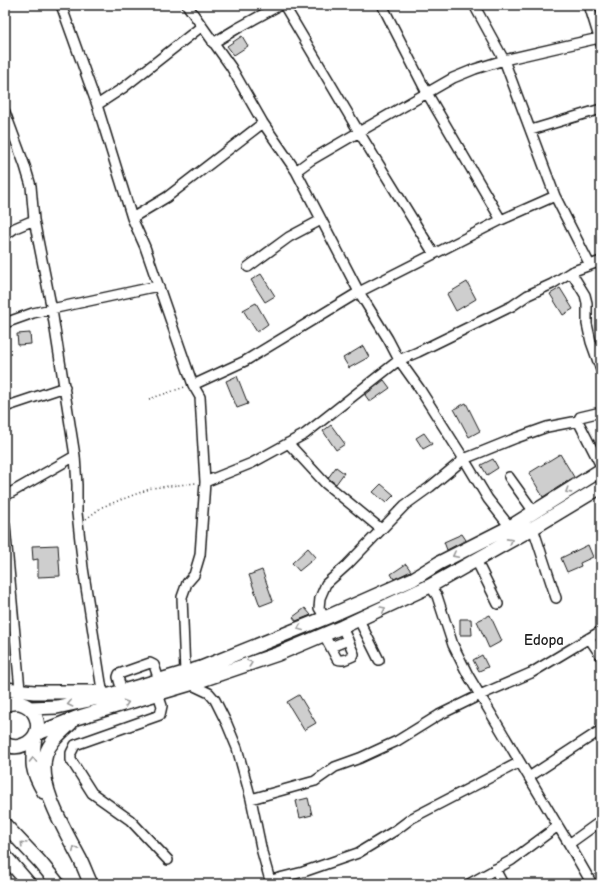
<svg xmlns="http://www.w3.org/2000/svg" width="606" height="889" viewBox="0 0 606 889" font-family="'Comic Neue',sans-serif">
  <rect width="100%" height="100%" fill="#fff"/>
  <filter id="ink" filterUnits="userSpaceOnUse"><feTurbulence type="fractalNoise" baseFrequency=".025" numOctaves="2"/><feDisplacementMap in="SourceGraphic" scale="8" xChannelSelector="R" yChannelSelector="G"/><feConvolveMatrix kernelMatrix="1 2 1 2 8 2 1 2 1" color-interpolation-filters="sRGB"/></filter>
  <g filter="url(#ink)">
    <path fill="#cecece" stroke="#1c1c1c" d="M242 36 248 46 234 55 227 46Z
      M261 274 275 296 265 302 251 280Z
      M467 282 476 299 456 311 447 294Z
      M560 288 573 309 563 315 550 294Z
      M256 303 268 324 257 332 243 310Z
      M30 333 31 344 18 345 17 334Z
      M363 346 369 357 349 368 343 358Z
      M237 376 248 404 237 408 226 381Z
      M384 380 390 388 370 402 365 395Z
      M466 403 480 431 469 437 454 409Z
      M331 425 345 444 336 450 323 431Z
      M424 433 432 444 423 449 416 438Z
      M560 454 574 477 543 497 529 473Z
      M493 459 498 468 487 475 481 465Z
      M336 467 344 473 336 484 328 478Z
      M381 484 394 495 386 503 373 492Z
      M462 534 466 540 447 550 444 542Z
      M58 545 60 576 38 577V559L33 560 32 546Z
      M588 545 593 557 580 563 581 566 567 572 561 558Z
      M308 548 316 557 299 571 292 563Z
      M406 564 411 571 394 579 391 574Z
      M262 570 273 601 260 606 249 575Z
      M305 608 311 615 296 621 293 617Z
      M490 615 502 641 489 648 477 621Z
      M460 619H471L472 635H460Z
      M482 655 488 667 479 671 473 660Z
      M299 695 316 723 304 730 287 702Z
      M308 798 312 815 300 818 296 801Z"/>
    <g fill="none" stroke-linecap="round" stroke-linejoin="round">
      <defs>
        <path id="minor" d="M61 5 97 105 132 218 145 247 193 385 200 397 205 482 200 555 194 575 187 583 182 597 185 672
          M187 5 231 67 263 123 296 171 359 292 388 339 399 360 419 388 464 459 488 499 510 527
          M284 5 359 132 434 254
          M382 5 427 93 501 220
          M589 5 601 44
          M213 43 238 28 280 5
          M97 105 123 88 202 26
          M5 112 25 166 31 186 34 220 52 310 75 456 77 485V513L83 568 103 696
          M531 130 601 109
          M296 171 311 160 359 132 453 78 475 69 504 60 474 5
          M555 196 590 265
          M132 218 167 197 263 123
          M5 235 15 228 34 220
          M248 267 289 237 321 220
          M571 272 585 295 587 303V324L591 342 601 370
          M5 323 33 313 158 286
          M193 385 245 361 359 292 501 220 555 196 504 60 599 38
          M5 407 65 387
          M601 412 580 417 578 421 601 466
          M288 443 325 483 381 529
          M509 477 534 512
          M205 482 252 463 305 434 399 360 418 352 512 306 528 295 552 284 571 272 601 261
          M5 496 75 456
          M5 525 20 690
          M533 528 556 598
          M476 560 498 604
          M430 586 437 596 453 645 468 675 558 826 569 844 592 884
          M325 618 319 608 320 598 326 584 347 565 405 505 430 487 464 459 516 438 547 427 578 421
          M359 620 379 660
          M324 635 337 659C343 662 348 658 353 656L354 654 342 627
          M589 638 601 656
          M331 647 348 640
          M190 684 209 693 215 700 227 724 237 748 251 799 262 852 271 884
          M122 691 118 677 119 674 150 663 154 665 159 680
          M158 694 162 706 160 715 75 745 71 753V760L92 793 130 820 168 860
          M529 777 601 730
          M251 799 315 781 335 767 360 758 397 741 439 715 480 695 531 673 601 631
          M569 844 601 821
          M495 869 503 884
          M271 880 303 872 358 853 396 830 412 818 520 762
          M469 884 512 860 558 826"/>
        <path id="highway" d="M5 689 34 692H102
          M5 705C35 693 51 735 23 745 17 748 11 747 5 744
          M30 708 57 707 103 697 201 668 325 618 413 579 439 563 510 527 601 470
          M71 723C62 732 50 741 46 754 36 784 66 832 80 859 84 867 87 876 91 884
          M36 734 76 718 190 684 278 654 342 627 430 586 533 528 601 487
          M35 736C32 762 30 769 44 792
          M5 825 40 862 58 884
          M5 856 29 884"/>
      </defs>
      <use href="#minor" stroke="#1c1c1c" stroke-width="12"/>
      <use href="#highway" stroke="#1c1c1c" stroke-width="16"/>
      <path stroke="#1c1c1c" stroke-width="1.5" stroke-dasharray="1 3" stroke-linecap="butt" d="M149 399 185 387
        M86 519 102 507 152 488 196 483"/>
      <use href="#minor" stroke="#fff" stroke-width="9"/>
      <use href="#highway" stroke="#fff" stroke-width="13"/>
    </g>
    <defs><path id="oneway-chevron" d="M-2-3.5L2.5 0L-2 3.5" fill="none" stroke-width="1.6" stroke-linecap="round" stroke-linejoin="round"/></defs>
    <g stroke="#999">
      <use href="#oneway-chevron" transform="translate(568 491) rotate(148)"/>
      <use href="#oneway-chevron" transform="translate(510 541) rotate(-29)"/>
      <use href="#oneway-chevron" transform="translate(455 555) rotate(153)"/>
      <use href="#oneway-chevron" transform="translate(383 609) rotate(-25)"/>
      <use href="#oneway-chevron" transform="translate(300 628) rotate(158)"/>
      <use href="#oneway-chevron" transform="translate(250 663) rotate(-19)"/>
      <use href="#oneway-chevron" transform="translate(126 703) rotate(-17)"/>
      <use href="#oneway-chevron" transform="translate(70 704) rotate(167)"/>
      <use href="#oneway-chevron" transform="translate(33 760) rotate(-89)"/>
      <use href="#oneway-chevron" transform="translate(23 844) rotate(-134)"/>
      <use href="#oneway-chevron" transform="translate(75 849) rotate(-117)"/>
    </g>
  </g>
  <g text-anchor="middle" dominant-baseline="central" stroke-width="4" stroke-linejoin="round" paint-order="stroke">
    <g font-size="15" font-weight="bold" fill="#1c1c1c" stroke="#fff">
      <text x="544" y="640">Edopa</text>
    </g>
  </g>
  <rect width="606" height="889" fill="none" stroke="#fff" stroke-width="20"/>
  <rect x="10" y="10" width="586" height="869" fill="none" stroke="#1c1c1c" stroke-width="1.5" filter="url(#ink)"/>
</svg>
